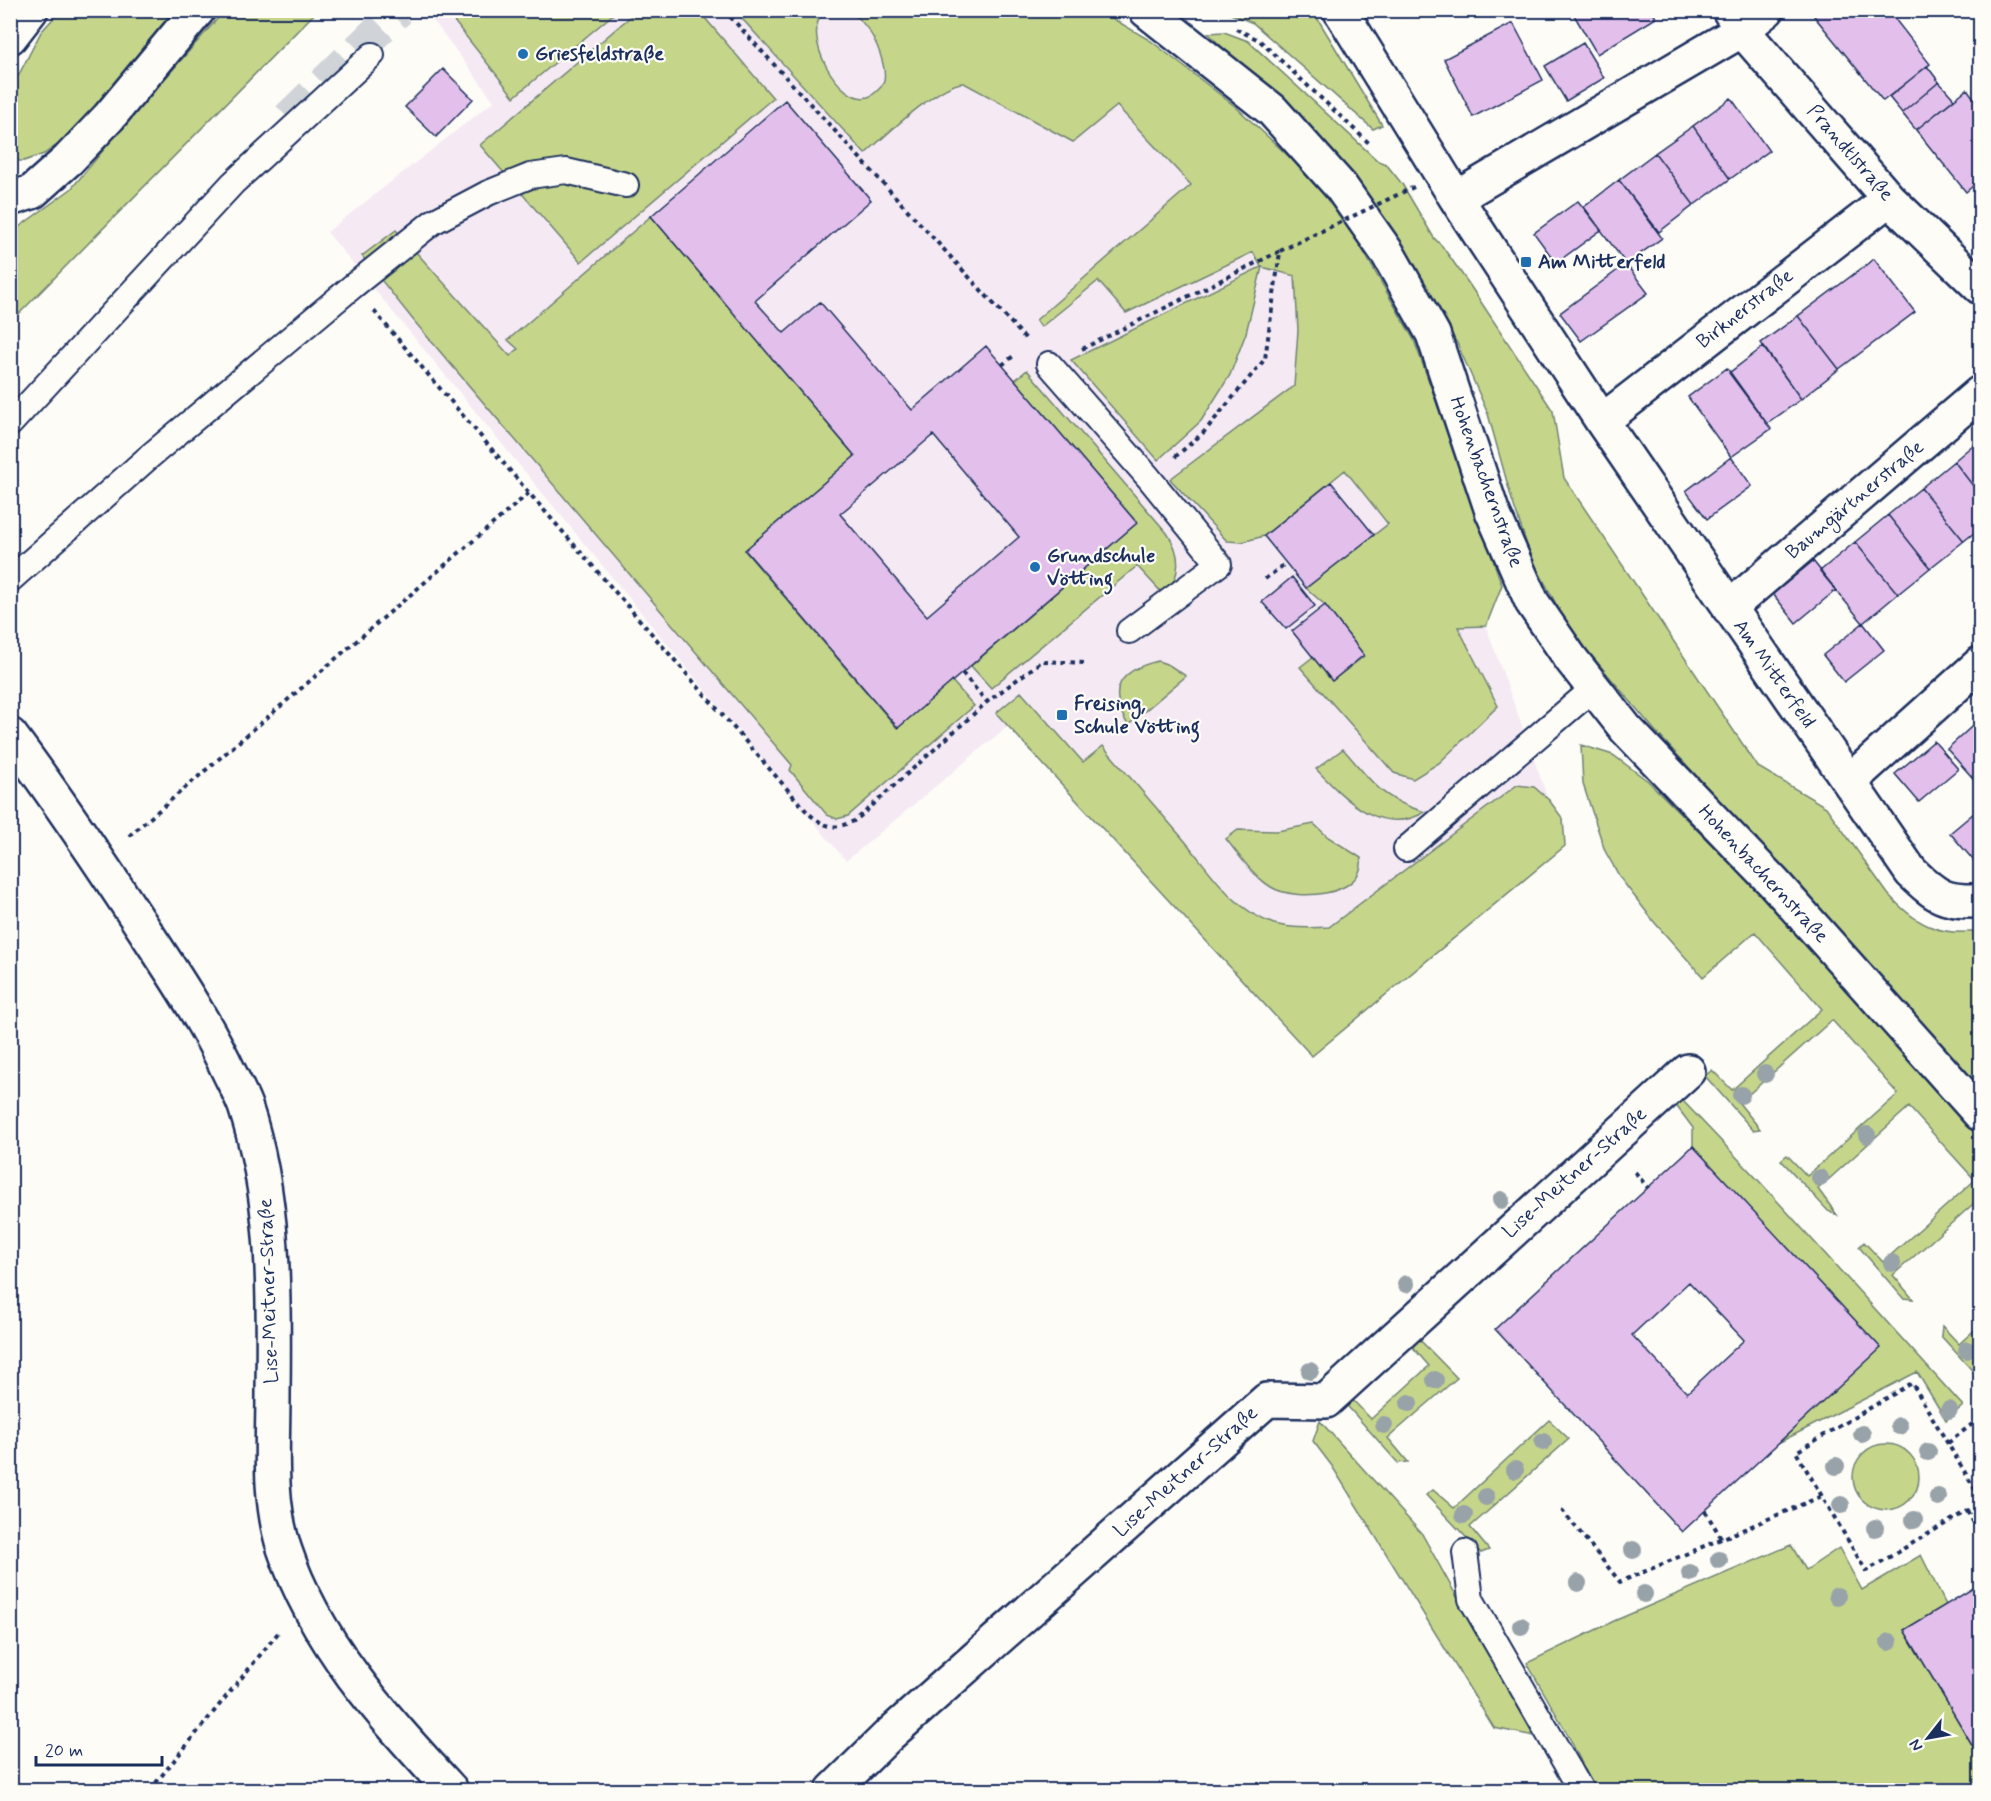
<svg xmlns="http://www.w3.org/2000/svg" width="1991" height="1801" viewBox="0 0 1991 1801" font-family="Mynerve,sans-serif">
  <rect width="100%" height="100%" fill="#fdfcf7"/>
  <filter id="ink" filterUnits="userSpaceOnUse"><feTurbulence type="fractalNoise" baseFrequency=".0167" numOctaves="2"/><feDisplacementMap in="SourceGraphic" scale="12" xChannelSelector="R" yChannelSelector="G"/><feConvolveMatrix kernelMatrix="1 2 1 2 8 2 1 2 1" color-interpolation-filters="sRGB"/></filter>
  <g filter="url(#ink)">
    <path fill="#f5eaf3" d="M1026 10 1298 227 1448 509 1486 626 1565 846 1312 1056 1008 726 846 861 327 232 494 101 426 11Z"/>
    <path fill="#c5d68a" stroke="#708274" stroke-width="1.5" d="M225 10 317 11 11 322V237L19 227 71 189 126 123Z
      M60 11H181L73 134 44 154 24 161H11L12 88 41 32Z
      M446 11H617L514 97Z
      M637 11H699L773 98 581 262 480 145Z
      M735 11H824C800 35 839 105 868 97 872 96 876 92 879 89 886 83 885 72 883 64 878 43 867 23 849 11H1100L1151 41 1236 107 1316 182 1353 233 1414 340 1502 585 1486 626 1458 627 1498 706 1439 763 1413 779 1394 773 1300 667 1313 657 1332 681 1364 656 1325 605 1306 588 1388 524 1345 470 1264 536 1242 542 1227 541 1170 479 1294 386 1298 330 1295 276 1262 267 1246 333 1230 375 1201 421 1158 460 1071 360 1261 267 1253 252 1126 313 1098 281 1041 327 1036 320 1191 185 1117 106 1073 142 964 83C941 82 884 137 865 154Z
      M1214 11H1313L1382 125 1373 129 1253 23 1226 12Z
      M1224 32 1248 41 1378 161 1386 164 1402 184 1434 238 1442 246 1469 284 1553 411 1564 478 1758 767 1826 807 1888 894C1915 924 1939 937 1980 931V1090L1806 894 1657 733 1570 630 1531 557 1512 500 1488 414 1457 343 1415 272 1300 126 1208 33Z
      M651 216 855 456 745 551 897 728 952 681 974 706 848 816 837 819 827 815 790 770 792 765 414 321 362 256 396 230 510 356 518 349 508 340Z
      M1027 370 1167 533C1182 555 1181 575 1165 596L1137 566 991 688 971 666 1137 523 1015 380Z
      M1158 661 1169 665 1186 676 1128 725C1106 689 1120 670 1158 661Z
      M1021 692 1083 762 1103 746C1130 777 1157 809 1184 840 1211 872 1233 910 1274 924 1291 929 1312 928 1329 927L1517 785 1534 787 1549 800 1563 819 1565 846 1312 1056 996 713Z
      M1581 745 1613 755 1648 781 1834 967 1980 1137V1198L1893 1275 1913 1299 1903 1298 1859 1247 1864 1242 1883 1262 1975 1180 1909 1107 1818 1189 1837 1215 1828 1211 1781 1160 1787 1155 1807 1176 1898 1094 1832 1020 1739 1103 1760 1129 1753 1130 1705 1076 1712 1070 1732 1090 1822 1009 1755 932 1703 977 1655 923 1621 879 1605 851 1583 784Z
      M1343 749C1372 781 1380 799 1425 812 1381 838 1344 798 1316 769Z
      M1314 824 1328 837 1361 858C1366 897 1295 902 1271 887 1253 876 1239 855 1226 839L1238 830 1277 831Z
      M1683 1101 1760 1182 1963 1406 1946 1420 1917 1372 1778 1443 1880 1348 1693 1146V1128L1675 1104Z
      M1980 1325V1352L1974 1359 1980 1367V1379L1941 1336 1942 1326 1959 1344Z
      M1417 1337 1457 1378 1388 1438 1408 1462 1398 1463 1342 1400 1347 1394 1371 1419 1429 1366 1410 1344Z
      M1549 1420 1569 1439 1470 1527 1489 1550 1481 1553 1426 1495 1433 1490 1454 1508Z
      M1320 1421 1422 1534 1534 1736 1494 1728 1332 1466 1313 1441Z
      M1853 1477a33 33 0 1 1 66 0a33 33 0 1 1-66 0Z
      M1791 1545 1806 1570 1839 1548 1862 1590 1921 1555 1946 1605 1904 1630 1980 1758V1790H1595L1567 1733 1527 1663 1614 1621Z"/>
    <path fill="#e3c0eb" stroke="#1b2f5e" stroke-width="1.5" fill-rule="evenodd" d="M1571 10H1652L1656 18 1597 54Z
      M1821 10H1888L1930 64 1883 101 1814 16Z
      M1513 23 1543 80 1473 117 1444 59Z
      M1583 43 1604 78 1566 101 1545 66Z
      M1927 66 1939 82 1902 113 1889 97Z
      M443 69 473 99 436 137 405 107Z
      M1939 82 1954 99 1916 130 1902 113Z
      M1967 89 1980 106V180L1966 192 1916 130Z
      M1731 98 1769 151 1730 179 1693 126Z
      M785 100 871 200 755 301 784 333 820 302 912 410 986 346 1137 523 898 728 745 550 855 456 651 216ZM933 435 1019 537 927 616 840 514Z
      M1693 126 1730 179 1694 205 1655 153Z
      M1655 153 1694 205 1659 232 1619 180Z
      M1619 180 1662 238 1626 264 1584 207Z
      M1578 201 1601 230 1556 263 1534 233Z
      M1874 259 1915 312 1839 369 1798 316Z
      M1626 264 1648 293 1581 341 1560 313Z
      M1798 316 1839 369 1801 399 1761 343Z
      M1763 347 1801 399 1767 424 1729 373Z
      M1727 368 1771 429 1731 457 1688 397Z
      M1980 439V495L1954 461Z
      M1731 457 1752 486 1707 519 1686 491Z
      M1954 461 1980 495V528L1964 541 1921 488Z
      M1331 482 1374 535 1306 588 1264 536Z
      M1921 488 1964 541 1930 568 1888 515Z
      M1888 515 1930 568 1898 594 1855 542Z
      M1855 542 1898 594 1863 623 1820 571Z
      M1813 561 1836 590 1796 623 1773 594Z
      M1292 577 1315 606 1286 629 1262 602Z
      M1325 605 1364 655 1332 681 1292 631Z
      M1863 623 1884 650 1844 682 1823 655Z
      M1980 719V786L1947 749Z
      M1934 741 1958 769 1919 802 1895 774Z
      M1980 808V855L1974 861 1950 833Z
      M1693 1146 1881 1348 1682 1532 1495 1329ZM1689 1282 1744 1340 1687 1393 1632 1335Z
      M1980 1584V1758L1904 1630Z"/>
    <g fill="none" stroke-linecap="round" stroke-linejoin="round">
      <path stroke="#d0d3d8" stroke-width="33" stroke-dasharray="33 16" stroke-linecap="butt" d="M288 118 399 10"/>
      <defs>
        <path id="service" d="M1049 364 1149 478 1219 564 1129 631
          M10 424 233 183 372 55
          M10 580 150 456 353 286 433 222 488 193 530 176 566 171 626 185
          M1406 849 1594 688
          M1465 1552 1471 1599 1581 1790"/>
        <path id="minor" d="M1146 10 1272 110 1341 187 1388 254 1433 334 1492 511 1532 602 1571 659 1626 729 1774 883 1980 1114
          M1340 10 1456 198 1602 421 1911 872C1937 897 1944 902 1980 901
          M1729 10 1742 30 1889 199 1980 287
          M1456 198 1742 30 1767 10
          M10 199 32 192 68 160 109 117 198 10
          M1602 421 1889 199
          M1729 608 1980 393
          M10 735C61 803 108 874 155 946 182 987 209 1029 230 1074 235 1084 241 1095 245 1106 276 1199 274 1298 273 1394 273 1445 268 1498 284 1548 316 1644 384 1717 451 1790
          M1851 784 1862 770 1980 664
          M833 1790 889 1735 1267 1400 1326 1401 1688 1071"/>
        <path id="tertiary" d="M10 37 31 10"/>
      </defs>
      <use href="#service" stroke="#1b2f5e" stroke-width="28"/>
      <use href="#minor" stroke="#1b2f5e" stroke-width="38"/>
      <use href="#tertiary" stroke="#1b2f5e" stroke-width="38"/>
      <path stroke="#1b2f5e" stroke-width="4" stroke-dasharray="4.5 4.5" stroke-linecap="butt" d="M724 10 1026 339
        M1236 29 1259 40 1371 145
        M374 311 529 493 808 813C827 829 834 830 856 820L987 702 1042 661 1086 663
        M1082 349 1280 251
        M1002 365 1016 354
        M1175 457 1204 432 1265 359 1280 252
        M1265 579 1286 563
        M962 673 987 702
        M129 836 529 493
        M1635 1172 1648 1188
        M1948 1443 1980 1418
        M1980 1498 1912 1383 1796 1452 1866 1571 1980 1503
        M1562 1510 1620 1582 1822 1496
        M1705 1511 1722 1539
        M1967 1511 1980 1533
        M150 1790 278 1633"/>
      <use href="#service" stroke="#fdfcf7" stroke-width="24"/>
      <use href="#minor" stroke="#fdfcf7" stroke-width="33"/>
      <use href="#tertiary" stroke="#fdfcf7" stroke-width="33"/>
      <path stroke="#1b2f5e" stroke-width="4" stroke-dasharray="4.5 4.5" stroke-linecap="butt" d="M1280 251 1418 185"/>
    </g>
    <g fill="#98a2a9">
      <circle cx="1765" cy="1074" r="9"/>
      <circle cx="1741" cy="1095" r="9"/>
      <circle cx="1867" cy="1135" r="9"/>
      <circle cx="1820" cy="1178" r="9"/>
      <circle cx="1501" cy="1200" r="9"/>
      <circle cx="1892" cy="1263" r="9"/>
      <circle cx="1406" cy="1284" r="9"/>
      <circle cx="1967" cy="1350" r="9"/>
      <circle cx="1310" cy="1371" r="9"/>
      <circle cx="1435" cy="1380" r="9"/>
      <circle cx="1409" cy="1403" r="9"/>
      <circle cx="1949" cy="1410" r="9"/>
      <circle cx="1384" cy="1425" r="9"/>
      <circle cx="1899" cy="1426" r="9"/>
      <circle cx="1862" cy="1434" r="9"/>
      <circle cx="1543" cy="1442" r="9"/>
      <circle cx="1928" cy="1452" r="9"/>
      <circle cx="1836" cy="1466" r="9"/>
      <circle cx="1515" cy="1470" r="9"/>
      <circle cx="1486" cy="1497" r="9"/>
      <circle cx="1938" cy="1497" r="9"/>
      <circle cx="1841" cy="1505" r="9"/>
      <circle cx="1464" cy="1515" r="9"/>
      <circle cx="1914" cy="1520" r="9"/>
      <circle cx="1875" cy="1528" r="9"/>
      <circle cx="1633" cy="1550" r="9"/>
      <circle cx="1719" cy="1560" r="9"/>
      <circle cx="1690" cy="1573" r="9"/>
      <circle cx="1578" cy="1583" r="9"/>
      <circle cx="1644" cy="1594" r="9"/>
      <circle cx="1837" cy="1596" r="9"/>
      <circle cx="1521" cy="1626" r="9"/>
      <circle cx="1889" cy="1642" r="9"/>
    </g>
  </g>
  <g fill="#1f6fb2" stroke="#fdfcf7" stroke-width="2">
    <circle cx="523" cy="54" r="6"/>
    <rect x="1520" y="256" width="12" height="12" rx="3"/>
    <circle cx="1035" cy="567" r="6"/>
    <rect x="1056" y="709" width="12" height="12" rx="3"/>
  </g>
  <g text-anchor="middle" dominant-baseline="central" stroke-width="4.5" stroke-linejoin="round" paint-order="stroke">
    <g font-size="20" font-weight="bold" fill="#1b2f5e" stroke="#fdfcf7" text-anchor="start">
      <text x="535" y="54">Griesfeldstraße</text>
      <text x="1538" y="262">Am Mitterfeld</text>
      <text x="1047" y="556">Grundschule<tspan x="1047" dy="23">Vötting</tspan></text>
      <text x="1074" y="704">Freising,<tspan x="1074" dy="23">Schule Vötting</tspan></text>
    </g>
    <g font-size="20" fill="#1b2f5e" stroke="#fdfcf7">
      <text transform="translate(1850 153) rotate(49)">Prandtlstraße</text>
      <text transform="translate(1745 309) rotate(-38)">Birknerstraße</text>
      <text transform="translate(1486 482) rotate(70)">Hohenbachernstraße</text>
      <text transform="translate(1855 500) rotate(-40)">Baumgärtnerstraße</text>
      <text transform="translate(1774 674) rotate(55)">Am Mitterfeld</text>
      <text transform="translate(1763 874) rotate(47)">Hohenbachernstraße</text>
      <text transform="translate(1575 1173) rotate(-42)">Lise-Meitner-Straße</text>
      <text transform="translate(269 1291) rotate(-92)">Lise-Meitner-Straße</text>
      <text transform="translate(1186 1472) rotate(-42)">Lise-Meitner-Straße</text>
    </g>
  </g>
  <rect width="1991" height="1801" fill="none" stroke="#fdfcf7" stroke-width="36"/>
  <rect x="18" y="18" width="1955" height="1765" fill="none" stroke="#1b2f5e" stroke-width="2" filter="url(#ink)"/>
  <g transform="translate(1928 1738) rotate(239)" stroke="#fdfcf7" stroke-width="4.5" paint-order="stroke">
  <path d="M0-4.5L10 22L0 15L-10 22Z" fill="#1b2f5e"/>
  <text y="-9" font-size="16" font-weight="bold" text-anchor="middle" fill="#1b2f5e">N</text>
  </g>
  <path d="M36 1756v9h126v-9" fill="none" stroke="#1b2f5e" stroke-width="3"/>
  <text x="45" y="1756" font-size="18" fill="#1b2f5e" stroke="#fdfcf7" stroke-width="4.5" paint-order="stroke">20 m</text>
</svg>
